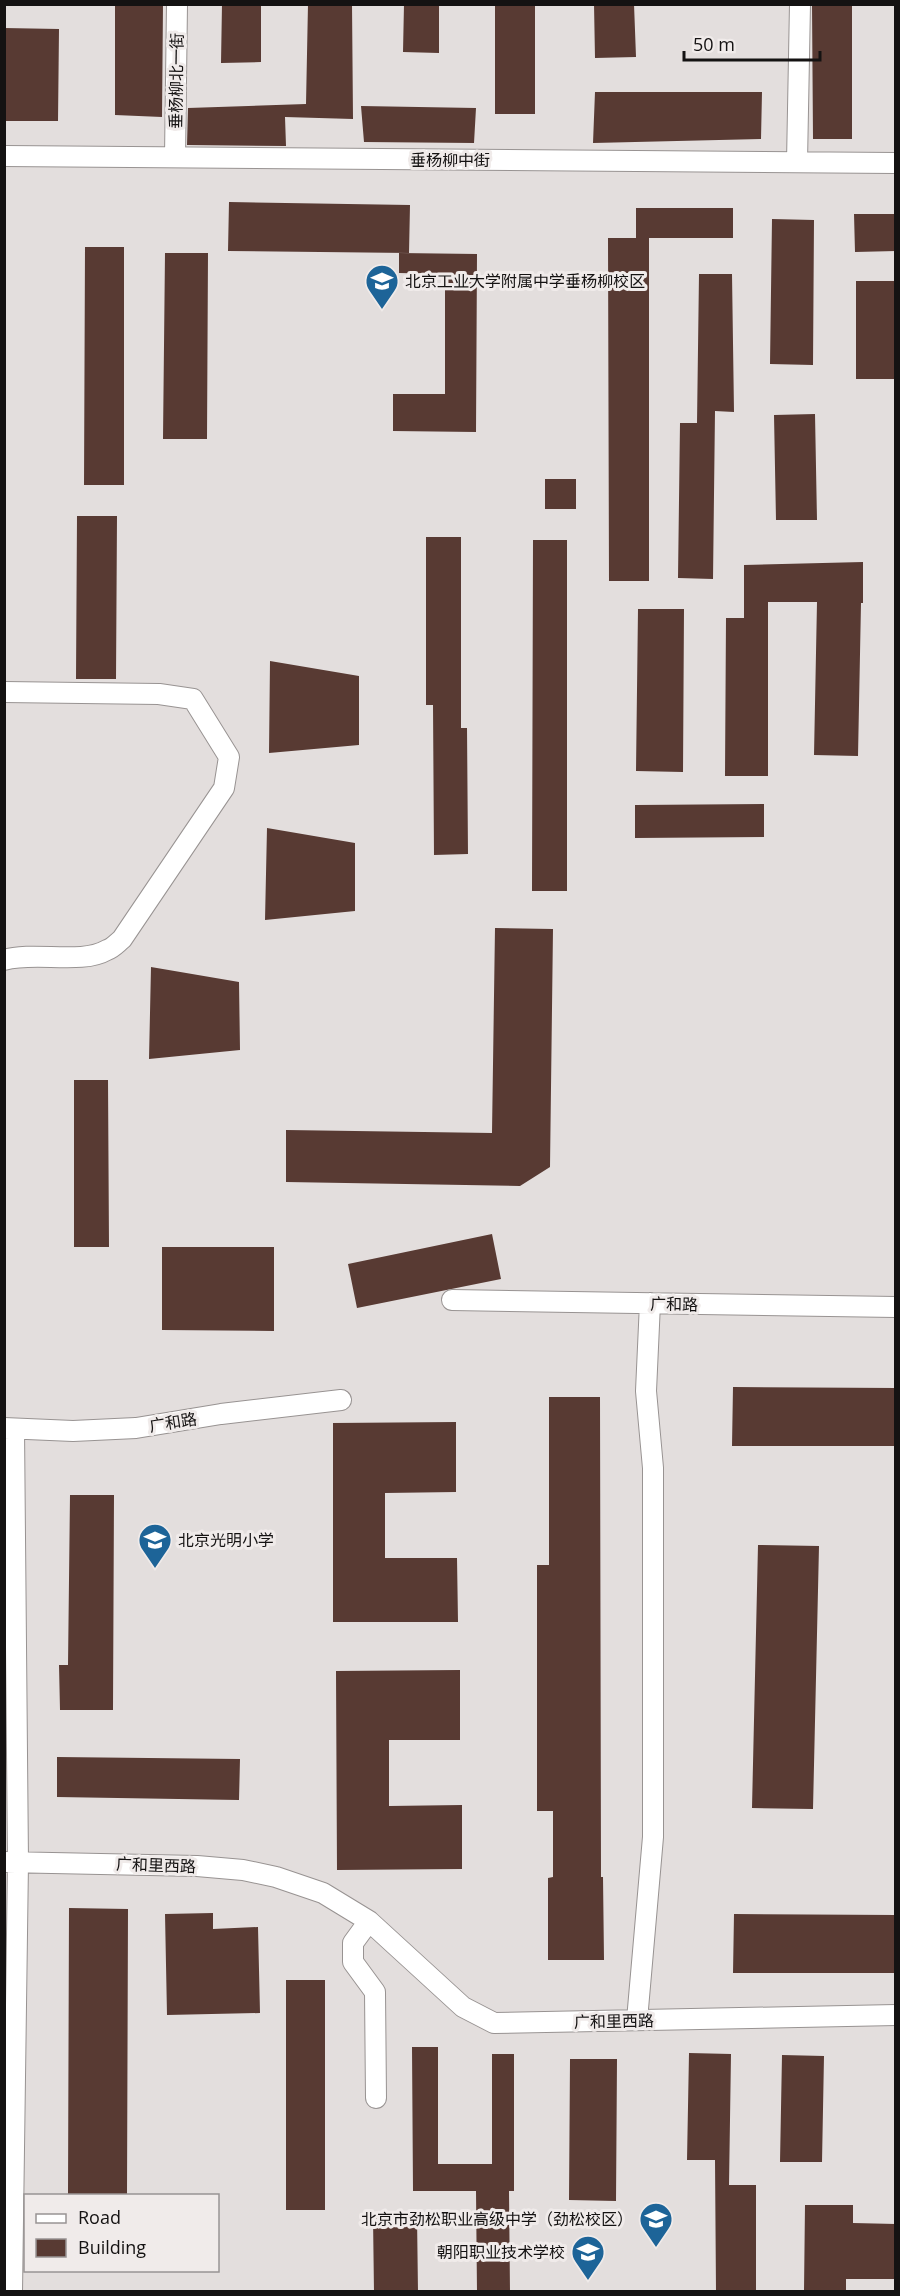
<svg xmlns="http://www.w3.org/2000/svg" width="900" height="2296" viewBox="0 0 900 2296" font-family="'Open Sans','Noto Sans SC',sans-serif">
  <rect width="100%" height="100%" fill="#e3dedd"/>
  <path fill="#583a33" d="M115 4H163L162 117 115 115Z
    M222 4H261V62L221 63Z
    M308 4H352L353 119 285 117 286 146 187 145 188 108 306 104Z
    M404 4H439V53L403 52Z
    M495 4H535V114H495Z
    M594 4H634L636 57 595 58Z
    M812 4H852V139H813Z
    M4 28 59 29 58 121H4Z
    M595 92H762L761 139 593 143Z
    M361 106 476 108 474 143 364 142Z
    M229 202 410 205 409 253 228 251Z
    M636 208H733V238H649V581H609L608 238H636Z
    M854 214H896V251L855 252Z
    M772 219 814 220 813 365 770 364Z
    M85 247H124V485H84Z
    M165 253H208L207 439H163Z
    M399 253 477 254 476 432 393 431V394H445V274L399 273Z
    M699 274H732L734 412 715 411 713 579 678 578 680 423H697Z
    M856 281H896V379H856Z
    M815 414 817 520H776L774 415Z
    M545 479H576V509H545Z
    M77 516H117L116 679H76Z
    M426 537H461V728H467L468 854 434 855 433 705H426Z
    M533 540H567V891H532Z
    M863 562V603H861L858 756 814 755 817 602H768V776H725L726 618H744V565Z
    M638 609H684L683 772 636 771Z
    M270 661 359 676V745L269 753Z
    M764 804V837L635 838V805Z
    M267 828 355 843V911L265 920Z
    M495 928 553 929 550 1167 520 1186 286 1182V1130L492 1133Z
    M151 967 239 982 240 1050 149 1059Z
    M74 1080H108L109 1247H74Z
    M492 1234 501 1279 357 1308 348 1264Z
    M162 1247H274V1331L162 1330Z
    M733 1387 896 1388V1446H732Z
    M549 1397H600L601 1877H603L604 1960H548V1878L553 1877V1811H537V1565H549Z
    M456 1422V1492L385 1493V1558H457L458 1622H333V1423Z
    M70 1495H114L113 1710H60L59 1665H68Z
    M758 1545 819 1546 813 1809 752 1808Z
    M460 1670V1740H389V1806L462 1805V1869L337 1870 336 1671Z
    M57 1757 240 1759 239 1800 57 1797Z
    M69 1908 128 1909 127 2196H68Z
    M213 1913V1929L258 1927 260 2013 167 2015 165 1914Z
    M734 1914 896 1915V1973H733Z
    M286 1980H325V2210H286Z
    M412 2047H438V2164H492V2054H514V2191H509L510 2292H477L476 2191H413Z
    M689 2053 731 2054 729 2185H756V2292H716L715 2160H687Z
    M782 2055 824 2056 822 2162H780Z
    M570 2059H617L616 2201 569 2200Z
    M805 2205H853V2223L896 2224V2279H846V2291H804Z
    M417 2216 418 2292H374L373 2217Z"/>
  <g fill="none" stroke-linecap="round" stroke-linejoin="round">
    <defs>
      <path id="street" d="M4 156 896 163
        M175 157 177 4
        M797 162 800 4
        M4 692 159 694 193 699 229 757 224 788 122 939C117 943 113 948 107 950 81 965 35 951 4 960
        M452 1300 896 1307
        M4 1428 73 1431 136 1428 221 1414 341 1400
        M4 1862 197 1866 243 1870 276 1877 323 1893 369 1921 463 2007 494 2023 896 2015
        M369 1921 353 1943V1962L375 1992 376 2098
        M637 2020 653 1837V1468L646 1391 650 1303
        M12 2292 18 1862 14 1429"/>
    </defs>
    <use href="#street" stroke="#989392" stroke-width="22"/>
    <use href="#street" stroke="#fff" stroke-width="20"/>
  </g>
  <defs>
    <symbol id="school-pin" viewBox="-11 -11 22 30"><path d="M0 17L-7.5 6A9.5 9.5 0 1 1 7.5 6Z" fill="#1d6498" stroke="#f0ebea"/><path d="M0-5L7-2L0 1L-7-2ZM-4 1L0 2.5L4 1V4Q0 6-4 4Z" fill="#fff"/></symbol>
  </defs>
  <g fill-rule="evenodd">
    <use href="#school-pin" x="363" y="262" width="38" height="52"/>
    <use href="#school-pin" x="136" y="1521" width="38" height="52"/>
    <use href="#school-pin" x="637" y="2200" width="38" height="52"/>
    <use href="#school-pin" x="569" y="2233" width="38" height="52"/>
  </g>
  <g text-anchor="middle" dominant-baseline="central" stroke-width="6" stroke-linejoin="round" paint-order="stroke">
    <g font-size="16" fill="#141212" stroke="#f0ebea">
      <text transform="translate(176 81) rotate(-89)">垂杨柳北一街</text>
      <text x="450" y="160">垂杨柳中街</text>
      <text transform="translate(674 1304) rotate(1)">广和路</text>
      <text transform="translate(173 1422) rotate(-9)">广和路</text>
      <text transform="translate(156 1865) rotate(2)">广和里西路</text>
      <text transform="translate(614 2021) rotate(-1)">广和里西路</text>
    </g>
    <g font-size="16" fill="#141212" stroke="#f0ebea" text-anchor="start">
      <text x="405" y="281">北京工业大学附属中学垂杨柳校区</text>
      <text x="178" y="1540">北京光明小学</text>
      <text x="633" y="2219" text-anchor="end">北京市劲松职业高级中学（劲松校区）</text>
      <text x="565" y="2252" text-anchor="end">朝阳职业技术学校</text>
    </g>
  </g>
  <rect width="900" height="2296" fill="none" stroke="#141212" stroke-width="12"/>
  <rect x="24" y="2194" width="195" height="78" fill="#f0ebea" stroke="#989494" stroke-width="1.5"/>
  <rect x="36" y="2214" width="30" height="9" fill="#ffffff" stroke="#989494" stroke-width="1.5"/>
  <text x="78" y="2224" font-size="18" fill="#141212">Road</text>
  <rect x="36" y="2239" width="30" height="18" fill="#583a33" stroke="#989494" stroke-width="1.5"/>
  <text x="78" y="2254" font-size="18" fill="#141212">Building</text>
  <path d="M684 51v9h136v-9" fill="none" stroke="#141212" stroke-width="3"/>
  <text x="693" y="51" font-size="18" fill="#141212" stroke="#f0ebea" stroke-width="4.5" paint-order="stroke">50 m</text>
</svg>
